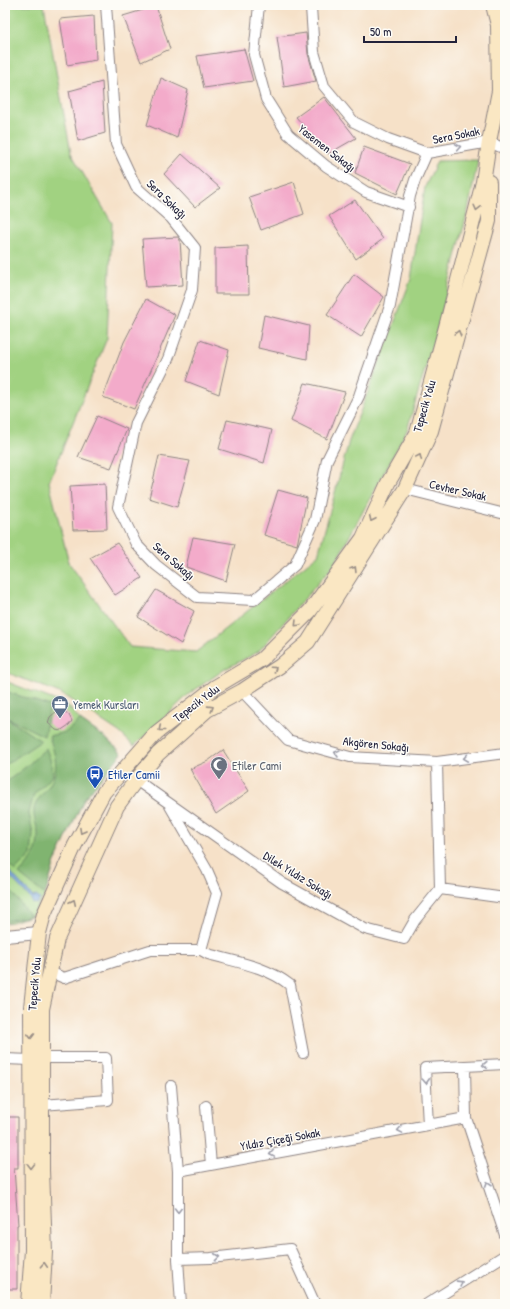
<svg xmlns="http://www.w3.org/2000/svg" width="510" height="1309" viewBox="0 0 510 1309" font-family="'Patrick Hand',sans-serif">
  <rect width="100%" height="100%" fill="#fdfcf7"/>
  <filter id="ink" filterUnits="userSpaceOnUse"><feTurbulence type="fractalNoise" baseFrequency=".025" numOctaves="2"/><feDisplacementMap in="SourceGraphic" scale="8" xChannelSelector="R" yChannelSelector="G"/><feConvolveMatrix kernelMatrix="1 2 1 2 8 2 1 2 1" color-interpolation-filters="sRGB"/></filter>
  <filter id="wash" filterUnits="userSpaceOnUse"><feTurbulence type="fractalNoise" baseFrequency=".012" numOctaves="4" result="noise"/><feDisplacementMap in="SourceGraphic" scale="16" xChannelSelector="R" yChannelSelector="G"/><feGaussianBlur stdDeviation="0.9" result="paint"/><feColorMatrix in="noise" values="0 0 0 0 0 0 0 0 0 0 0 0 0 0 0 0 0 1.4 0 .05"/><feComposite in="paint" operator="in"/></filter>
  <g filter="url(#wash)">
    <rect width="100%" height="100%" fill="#f6e1c8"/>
    <path fill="#a1d281" stroke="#627a5e" d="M5 5H44L71 153 112 223 107 338 49 482 69 563 130 647 196 652 318 555 349 441 411 279 425 187 437 161 478 160 468 210 440 319 407 430 334 565 258 652 225 669 189 694 134 746 119 732 60 693 5 672Z
      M5 681 67 705 80 720 104 737 122 753 84 799 55 862 44 897 31 916 12 922 5 923Z"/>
    <path fill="#80b46f" stroke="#516b55" d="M5 691 50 706 44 736 5 717Z
      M5 717 41 741 5 765Z
      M80 720 104 737 122 753 84 799 55 862 45 895 19 874C31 861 39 852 38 833 37 825 33 818 34 809 35 802 41 796 45 791 61 772 56 758 49 736L66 732Z
      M46 748 51 762 53 775 47 782 34 794 29 813 33 834 31 855 15 871 5 861V783L28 765Z
      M5 883 30 916H31L5 921Z"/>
    <path fill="#6b9dd6" stroke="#466088" d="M5 866 33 897 36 896 40 899 37 904 32 903 31 899 5 871Z"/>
    <g id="blocks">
      <path fill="#f3abca" d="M156 6 170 49 141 62 123 16Z
        M94 16 96 60 67 65 60 19Z
        M306 33 308 54 316 81 284 87 277 37Z
        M244 49 253 81 204 88 197 56Z
        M161 78 188 90 177 138 147 125Z
        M102 82 105 133 78 141 69 91Z
        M324 97 356 138 328 154 296 117Z
        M364 147 410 164 397 194 355 173Z
        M182 154 220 188 195 207 164 174Z
        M294 182 304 214 261 230 249 197Z
        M355 200 383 239 356 259 329 216Z
        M178 237 180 240 183 285 146 287 142 239Z
        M248 246 249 294H215V248Z
        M354 274 384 297 361 337 327 315Z
        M146 299 175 315 134 409 103 397 124 342Z
        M264 315 309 326 307 359 258 348Z
        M200 340 229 350 219 394 186 381Z
        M305 383 345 392 327 439 291 421Z
        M97 416 127 429 111 468 78 457Z
        M227 420 272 430 264 463 219 449Z
        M159 456 190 461 177 507 149 498 153 482H154L153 481Z
        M105 484 107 529 73 530 70 486Z
        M278 490 307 498 297 545 264 535Z
        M193 537 235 544 226 581 186 567Z
        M117 543 142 578 115 595 90 558Z
        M156 590 194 611 181 644 138 617Z
        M58 710H63L69 715 72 721 69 725 60 731 56 730 48 723 50 717Z
        M223 750 249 791 216 814 190 769 208 761Z
        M5 1117H18V1168H14L18 1225H17V1289H5Z"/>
    </g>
  </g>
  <g filter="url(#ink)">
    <use href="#blocks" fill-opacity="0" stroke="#8c8282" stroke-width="1"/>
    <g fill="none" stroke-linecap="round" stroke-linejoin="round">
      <defs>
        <path id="minor" d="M106 5 116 144 136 187 171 218 195 248 192 290 168 359 136 423 118 507 136 544 156 565 197 597 254 600 295 565 315 520 327 460 359 396 390 306 410 196 415 180 427 153
          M259 5 254 55 266 99 288 134 326 166 366 192 409 207
          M312 5 311 7 314 52 324 86 354 122 388 139 427 153
          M427 153 489 142 505 149
          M405 489 505 514
          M242 691 288 740 350 757 437 762 505 753
          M437 762 440 889
          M136 780 282 883 365 929 404 939 415 920 440 889
          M170 806 207 870 217 893 201 950
          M440 889 505 898
          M50 972 64 978 150 950H201L208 954C236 962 266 966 290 985L303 1053
          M42 1058H106L108 1100 42 1105
          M5 1059 31 1060
          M465 1066 466 1118 505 1235
          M171 1086 178 1171V1259L181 1304
          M206 1106 211 1165
          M428 1125 425 1068 505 1064
          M178 1171 466 1118
          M178 1259 211 1258 290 1249 315 1304
          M427 1304 505 1255"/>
        <path id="tertiary" d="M5 936 39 933"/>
        <path id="secondary" d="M28 1304 32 1250 31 1007 39 933 44 914 75 845 104 792 156 733 215 687 262 659 310 611 363 538 388 483 417 433 446 327 483 182 489 142 499 91 498 25 493 5
          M42 1304 45 1252 42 1170V1009L57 939 117 806 136 780 158 754 207 710 242 691 280 666 308 642 405 489 431 431 489 221V182"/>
      </defs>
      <use href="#minor" stroke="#8c8282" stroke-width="12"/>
      <use href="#tertiary" stroke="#8c8282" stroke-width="14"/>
      <use href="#secondary" stroke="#8c8282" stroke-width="16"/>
      <use href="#minor" stroke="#fff" stroke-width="10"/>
      <use href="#tertiary" stroke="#fff" stroke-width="12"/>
      <use href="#secondary" stroke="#fae7c3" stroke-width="14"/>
    </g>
    <defs><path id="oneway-chevron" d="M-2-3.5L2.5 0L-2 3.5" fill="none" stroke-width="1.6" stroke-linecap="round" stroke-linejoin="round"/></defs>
    <g stroke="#9c9ca7">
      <use href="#oneway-chevron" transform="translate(458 147) rotate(-10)"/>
      <use href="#oneway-chevron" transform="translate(337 753) rotate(-165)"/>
      <use href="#oneway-chevron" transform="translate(466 758) rotate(172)"/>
      <use href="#oneway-chevron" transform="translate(485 1065) rotate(178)"/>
      <use href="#oneway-chevron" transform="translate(426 1081) rotate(87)"/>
      <use href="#oneway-chevron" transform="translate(400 1130) rotate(170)"/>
      <use href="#oneway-chevron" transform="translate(272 1154) rotate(170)"/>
      <use href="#oneway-chevron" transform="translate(488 1184) rotate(-109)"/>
      <use href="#oneway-chevron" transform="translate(178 1210) rotate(90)"/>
      <use href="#oneway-chevron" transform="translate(217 1257) rotate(-6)"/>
      <use href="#oneway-chevron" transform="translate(460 1283) rotate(-32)"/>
    </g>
    <g stroke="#998e86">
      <use href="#oneway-chevron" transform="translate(477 208) rotate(104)"/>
      <use href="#oneway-chevron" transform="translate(458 333) rotate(-75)"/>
      <use href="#oneway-chevron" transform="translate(419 457) rotate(-66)"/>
      <use href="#oneway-chevron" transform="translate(372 519) rotate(115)"/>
      <use href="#oneway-chevron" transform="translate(354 569) rotate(-58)"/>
      <use href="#oneway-chevron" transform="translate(297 624) rotate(135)"/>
      <use href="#oneway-chevron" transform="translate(274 669) rotate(-34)"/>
      <use href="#oneway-chevron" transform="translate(211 708) rotate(-32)"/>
      <use href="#oneway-chevron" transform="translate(161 729) rotate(141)"/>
      <use href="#oneway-chevron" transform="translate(82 831) rotate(119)"/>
      <use href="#oneway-chevron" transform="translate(73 902) rotate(-65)"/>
      <use href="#oneway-chevron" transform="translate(31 1036) rotate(90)"/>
      <use href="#oneway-chevron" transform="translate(31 1166) rotate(90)"/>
      <use href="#oneway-chevron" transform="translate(44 1265) rotate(-87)"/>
    </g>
  </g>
  <defs>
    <symbol id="office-pin" viewBox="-11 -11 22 30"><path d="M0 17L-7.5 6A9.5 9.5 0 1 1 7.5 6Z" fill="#5c6f8a" stroke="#fdfcf7"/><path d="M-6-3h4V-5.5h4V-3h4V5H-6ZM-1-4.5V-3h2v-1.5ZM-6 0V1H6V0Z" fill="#fff"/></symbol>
    <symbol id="mosque-pin" viewBox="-11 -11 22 30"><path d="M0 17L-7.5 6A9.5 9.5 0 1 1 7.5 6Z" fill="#6b7280" stroke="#fdfcf7"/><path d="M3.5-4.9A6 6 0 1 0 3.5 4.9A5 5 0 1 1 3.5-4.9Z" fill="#fff"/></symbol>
    <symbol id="bus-pin" viewBox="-11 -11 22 30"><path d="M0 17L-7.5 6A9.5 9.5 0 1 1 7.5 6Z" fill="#1a4fb4" stroke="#fdfcf7"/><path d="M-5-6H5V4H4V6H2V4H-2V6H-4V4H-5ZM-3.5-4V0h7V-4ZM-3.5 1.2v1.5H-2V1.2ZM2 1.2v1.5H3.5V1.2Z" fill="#fff"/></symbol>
  </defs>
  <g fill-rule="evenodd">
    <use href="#office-pin" x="50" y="694" width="20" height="27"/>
    <use href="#mosque-pin" x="209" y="755" width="20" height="27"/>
    <use href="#bus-pin" x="85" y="764" width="20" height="27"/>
  </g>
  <g text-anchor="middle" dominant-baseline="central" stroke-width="3" stroke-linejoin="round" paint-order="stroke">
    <g font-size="12" fill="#22223b" stroke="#fdfcf7">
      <text transform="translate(456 135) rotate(-11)">Sera Sokak</text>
      <text transform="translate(327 148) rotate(38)">Yasemen Sokağı</text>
      <text transform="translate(167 199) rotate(44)">Sera Sokağı</text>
      <text transform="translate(424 406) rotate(-74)">Tepecik Yolu</text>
      <text transform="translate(458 490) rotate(13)">Cevher Sokak</text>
      <text transform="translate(174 561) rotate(41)">Sera Sokağı</text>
      <text transform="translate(196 703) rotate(-37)">Tepecik Yolu</text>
      <text transform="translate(376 744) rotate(6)">Akgören Sokağı</text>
      <text transform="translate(298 875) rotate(32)">Dilek Yıldız Sokağı</text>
      <text transform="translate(34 984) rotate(-85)">Tepecik Yolu</text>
      <text transform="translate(280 1139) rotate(-10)">Yıldız Çiçeği Sokak</text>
    </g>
    <g font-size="12" fill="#4e5e75" stroke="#fdfcf7" text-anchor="start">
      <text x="73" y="704">Yemek Kursları</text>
    </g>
    <g font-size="12" fill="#5b616d" stroke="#fdfcf7" text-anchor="start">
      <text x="232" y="765">Etiler Cami</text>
    </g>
    <g font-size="12" fill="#164399" stroke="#fdfcf7" text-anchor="start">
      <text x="108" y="774">Etiler Camii</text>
    </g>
  </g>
  <rect width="510" height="1309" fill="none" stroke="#fdfcf7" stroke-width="20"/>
  <path d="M364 36v6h92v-6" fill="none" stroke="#22223b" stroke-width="2"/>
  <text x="370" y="36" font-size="12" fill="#22223b" stroke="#fdfcf7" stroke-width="3" paint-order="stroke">50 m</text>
</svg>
